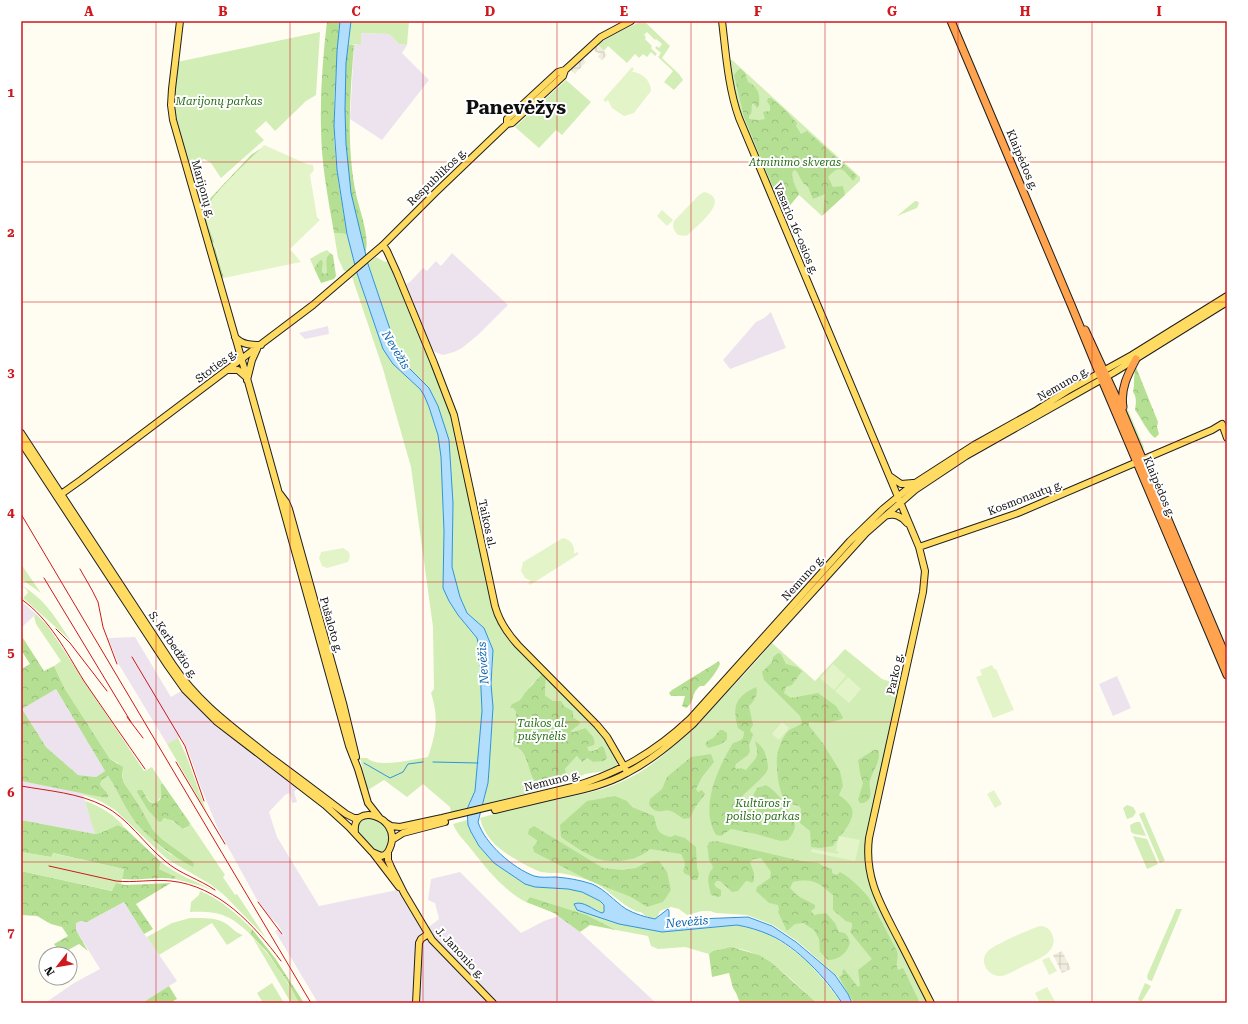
<svg xmlns="http://www.w3.org/2000/svg" width="1248" height="1024" viewBox="0 0 1248 1024" font-family="'Roboto Serif',serif">
  <defs>
    <pattern id="forest-crowns" width="20" height="18" patternUnits="userSpaceOnUse"><rect width="20" height="18" fill="#b5e094"/><path d="M2 6a3 3 0 1 1 6 0M12 15a3 3 0 1 1 6 0" fill="none" stroke="#9abf7e"/></pattern>
    <pattern id="plaza-grid" width="8" height="8" patternUnits="userSpaceOnUse"><rect width="8" height="8" fill="#f1edde"/><path d="M0 4h8M4 0v8" fill="none" stroke="#cdcabd"/></pattern>
  </defs>
  <rect width="100%" height="100%" fill="#fffdf1"/>
  <path fill="#ede3ee" d="M360 33 389 34 399 44 407 45 402 53 429 80 382 140 350 119 354 45H361Z
    M452 253 508 305 478 335 462 348 454 352 443 355 435 352 431 348 404 285 410 282 423 268 427 271 436 261 441 266Z
    M771 312 786 348 730 369 723 360 756 322 764 318Z
    M328 326 329 334 305 339 299 333Z
    M21 601 36 614 21 628Z
    M135 637 171 697 183 690 245 747 249 752 261 761 267 763 299 787 294 792 297 802 292 803 290 793 285 795 269 812 277 837 319 906 397 890 421 929 430 926 439 919 435 903 428 900 431 879 460 872 521 933 544 921 559 916 580 932 656 1003H318L275 931 278 929 283 936 284 935 278 925 267 914 256 898 218 829 200 785 189 753 181 737 167 744 118 663 108 638Z
    M1117 676 1131 708 1113 716 1099 684Z
    M56 689 105 771 96 777 78 775 46 747 22 709Z
    M21 781 82 792 92 822 95 834 21 820Z
    M124 902 144 934 147 937 177 981 142 1003H45L74 983 100 969 76 930V923L81 921 87 922Z"/>
  <path fill="#d2eeb6" d="M351 21H409L407 45 399 44 389 34 361 33V45L347 44Z
    M642 21H644L670 46 662 58 679 74 683 80 674 90 664 82 673 71 658 57 661 53 655 48 657 46 659 48 662 44 656 39 655 40 647 32 644 35 646 37 645 39 652 46 651 48 657 54 655 56 651 52 647 57 643 54 639 58 635 54 627 63 608 46 604 51 597 44 625 29Z
    M320 32 316 95 306 101 275 131 266 121 255 131 264 140 221 178 211 163 204 159 188 164 179 133 173 104 177 62Z
    M730 60H732L860 177V181L822 216 799 195 782 214 751 145 736 101Z
    M566 80 591 102 562 135 556 130 539 148 515 127Z
    M915 201H917L919 203 917 208 897 216Z
    M334 233 347 234 355 263 348 271H344L338 258Z
    M327 250 330 253 327 257V273L324 274 322 272 323 263 320 260 314 268 310 259 320 253Z
    M376 257 385 262 388 261 445 397 455 429 498 622 505 635 517 649 591 722 604 738 618 761 616 767 610 770 585 774 574 780 556 785 563 778 565 769 577 756 587 757 593 762 598 761 604 752V748H597L593 751H589L587 747 585 728 573 732 571 731 579 725 576 719 573 718V711L564 706 557 701H553L545 695 546 679 533 683 522 698 511 708H513L516 712 514 737 512 741 514 747H517C532 757 525 779 543 789L483 805 488 783 492 728 493 707 491 684 493 663 484 628 467 613 460 597 452 567 453 503 449 440 415 374 404 363 396 347 368 264Z
    M357 273 383 349 393 364 420 389 424 395 429 407 438 435 441 457 444 531 443 588 449 601 458 615 477 638 479 647 482 711 479 747 475 791 467 809 451 813 450 807 423 784 407 797 384 780 368 790 360 758H367C380 769 412 759 428 757 436 734 439 717 431 693L434 689 433 627 411 467 383 369 352 277Z
    M1124 401 1144 447 1143 451 1141 450 1127 416Z
    M21 564 41 593 21 579Z
    M21 585C46 600 55 617 71 641L61 632 23 598 28 593 27 590Z
    M36 614 47 625 57 640 144 771 152 767 163 784 161 787 162 795 157 802C147 804 147 795 142 790L160 823 164 818C172 820 177 824 184 829L189 826 190 823 225 875 223 877 235 895 237 894 266 938 223 894 210 884 167 859 115 810C105 803 95 798 83 795L82 792 106 798 109 796C107 791 102 789 100 784L102 780 108 776C115 786 120 798 126 808 135 823 157 846 172 855 178 858 186 859 192 861L162 839 153 830 139 805 124 783 122 778 123 772 118 763 110 759 65 689 54 666 61 661 36 624 34 616Z
    M772 643 815 681 845 649 882 679 901 685 872 816 866 839V872L876 901 927 1003H853L837 976 797 941 773 925 747 915 716 913 710 911H702L687 915 679 909 671 907 660 911 657 918C651 919 645 916 641 912 630 913 608 889 595 883 584 878 572 875 560 873 554 873 547 873 541 872 535 870 528 866 522 863 502 852 485 840 480 818 501 812 523 806 545 802 570 796 597 793 621 782 655 767 681 740 706 714 729 691 751 668 772 643Z
    M178 738 186 755 207 813 167 744Z
    M85 801C102 807 115 815 126 829L118 825 100 833 95 834Z
    M1127 805 1133 807 1136 812 1133 817 1127 819 1123 808Z
    M1144 812 1165 861 1160 863 1139 814Z
    M366 818C385 818 398 841 382 853L376 852 357 832 359 823Z
    M467 820 471 832 479 846 494 863 535 887 568 889 582 892 600 901 604 905V912L602 913 591 907 574 906 577 910 619 924 662 932 737 925 760 931 770 935 786 945 807 961 826 983 842 1003H817C790 979 748 931 709 954L685 947 658 949 651 946 648 936 616 930 587 915 530 897 526 902C503 890 487 869 471 849 464 840 457 834 453 824Z
    M1136 822H1140L1146 836 1134 834 1131 832 1130 825Z
    M1133 836 1147 839 1158 864 1147 869Z
    M21 852 51 857 52 853 124 869 121 884 116 883 113 891 21 871Z
    M161 862C177 875 196 881 214 891L201 886 175 879 176 877 159 869Z
    M200 891C220 899 237 914 252 929L250 934C229 914 218 911 190 912L191 902 199 895Z
    M1176 909H1182L1152 981 1148 980 1147 976Z
    M190 918C201 918 215 917 225 923 232 927 235 933 243 935L227 945 212 923 159 955 147 937 172 923Z
    M253 938C272 956 286 979 299 1003H291Z
    M272 983 284 1003H263L257 993Z
    M1145 983 1151 986 1142 1001H1139L1138 999Z"/>
  <path fill="url(#forest-crowns)" fill-rule="evenodd" d="M327 21H340C337 55 334 90 334 125 334 162 341 198 347 234L334 233C328 198 321 163 321 127 320 92 323 56 327 21Z
    M347 44 354 45C350 94 346 145 356 194 359 209 371 239 365 253 360 234 355 214 351 194 343 145 344 93 347 44Z
    M739 69H741L745 73 748 82C759 87 760 95 759 106L757 108 753 103 752 104C751 110 753 112 749 116V119L759 120 765 119 763 112 770 111V106L767 101 768 98H771L783 108 797 123 796 126 801 134 807 131 857 176 853 181C843 169 840 164 828 177L833 187 843 186 845 195 823 215 825 194 813 199 808 187 803 183 797 172 795 170 793 171 792 175 794 183 799 194 784 213 744 117 734 75Z
    M260 149V150L214 243H212L213 247H215L224 278 221 277 204 218 205 204 251 155Z
    M330 253 333 255 336 276 334 279 321 283 314 268 320 260H322L323 263 322 272 324 274 327 273C327 264 324 260 330 253Z
    M1136 367 1158 422 1157 427 1159 434 1155 438C1148 433 1141 418 1135 410 1136 404 1137 397 1133 392 1135 383 1133 376 1136 367Z
    M21 635 44 671 54 666 65 689 110 759 123 767 122 778 124 783 139 805 153 830 162 839 192 861 194 864 193 867C167 853 141 834 126 808 120 798 115 786 108 776L102 780 100 784C102 789 107 791 109 796L106 798 21 781V669L30 664 21 650ZM56 689 105 771 96 777 78 775 46 747 22 709Z
    M778 653 781 654 786 664 797 667 802 671 792 685 786 687 784 693 791 698 818 693 836 706 843 717 842 719 828 723 809 722V726L822 742 840 771 843 786 839 795C844 799 850 803 852 809 856 820 839 837 833 846L820 848 811 847 810 831 800 823 801 809 799 806C794 805 788 803 785 799 778 792 776 766 777 756 778 749 781 741 785 735 789 728 796 728 802 723L800 716 764 680 762 672 772 662 773 657Z
    M719 661 720 664C716 673 711 679 704 686H700C699 687 695 691 695 692 691 699 694 702 686 708L682 706 685 696H671L669 693 672 690Z
    M542 674 546 678 545 695 553 701H561L564 706 573 711V717L580 722 579 725 571 731 573 732 585 728C590 734 596 737 594 745L587 747 589 751H593L602 746 604 748 607 758 604 761 593 762 587 758 582 762 577 756 565 769 566 774C560 783 553 786 543 789 525 779 532 757 517 747H514L513 744 516 712 513 708H510L512 704C518 702 522 699 524 694Z
    M756 687C759 693 754 702 749 706L753 725 750 730 753 735 749 745 750 751 748 755 736 764 735 767 736 769 741 768 746 770C756 757 760 759 755 741 761 745 764 749 766 756 767 760 768 765 768 768 767 777 743 792 737 803L739 806 744 809 748 806 757 788 766 785C778 793 786 803 791 817 792 819 795 823 795 825 795 831 791 836 788 840L781 841 756 834 731 829 721 836 716 835C699 807 718 768 733 743 740 741 744 740 744 732L738 728C732 706 735 697 756 687Z
    M720 730H723L727 733V739C722 745 716 746 708 748L705 744C708 739 711 740 714 737 717 735 717 732 720 730Z
    M874 750H878C882 761 872 771 870 781 868 786 873 794 869 799 869 800 864 803 864 803H860L858 800 863 783C859 773 860 770 858 760Z
    M711 754 714 762 702 777 696 789 698 792 702 790 705 794 694 809 690 818 684 819C680 817 673 811 670 811 662 809 658 816 649 805L650 799 662 789 667 777 691 757Z
    M161 784H163L190 823 189 826 183 829 173 821 164 818 161 822H159L148 810 137 792 138 790H142C145 793 146 798 149 801 151 803 153 803 156 802 164 800 160 790 161 784Z
    M615 796 627 801 632 807 654 816C657 829 657 834 671 837L675 835 685 838 696 847 697 868 699 874 697 880H692L689 875 685 874 683 871C687 864 684 860 681 854L650 849C639 860 617 863 602 860 590 857 572 845 561 837L560 825 587 801Z
    M21 820 95 834 100 833 118 825 126 829 161 862 159 869 174 876 176 877 175 879C157 876 140 881 122 879L124 869 53 853 51 857 21 852Z
    M534 826 603 868 622 870 636 868 647 862 659 861 667 872 671 890 663 902 647 907 631 897 588 880 534 852 533 847 538 841 528 834 529 829Z
    M716 841 801 861 819 863 823 866 832 869V873L837 875 840 872C849 876 863 890 869 898L897 951C899 959 895 963 898 970L903 968 920 1003H878L871 1001 868 1003H854L839 977 843 974 842 972 844 969 858 987 860 986 858 970 872 959 850 932 852 927V923L846 921 833 910V895C817 882 814 878 793 882L790 888 798 896 815 905V908L811 911 814 915 826 913 835 923 839 932C847 932 848 936 850 943 847 953 839 960 828 960L820 952 819 939 814 930 803 923 795 924 787 931 778 912 779 909 778 905 769 903 756 891 757 887 770 878 771 872 761 858 753 859 750 862 754 873V881L752 883 748 881H746L738 891 732 892 720 881H717L714 884 716 887 721 890V896L719 897 711 895C709 886 705 876 713 868 712 864 711 863 709 860 708 855 709 851 707 847L709 842Z
    M21 871 112 891 116 883 125 885 171 883 136 904 153 929 144 934 124 902 87 922 81 921 76 923V930L88 951 79 944 61 954 54 944 68 936 62 927 51 924 37 916 21 915Z
    M530 897 587 915 616 930 590 925 580 932 554 913 526 902Z
    M252 929 275 958 304 1003H299L287 981 267 952 250 934Z
    M731 947 759 955 772 963 817 1003H740L736 993 733 988 729 973 712 977 709 954 713 951Z
    M169 986 177 999 170 1003H142Z"/>
  <path fill="#e4f4c9" d="M632 67 634 69 632 72C642 72 651 81 651 91L634 113 624 116 612 108 608 100 606 102 603 100Z
    M264 145 307 164 313 165 314 170 310 175 317 217 320 220 290 249 301 262 224 278 216 247 214 248 212 243 214 242C211 233 205 222 206 212 207 197 252 158 264 145Z
    M704 192C732 199 698 225 689 234L686 236 678 235C674 231 672 227 674 221L699 195Z
    M662 210 673 220 667 226 657 216Z
    M563 538C571 540 575 545 574 554L577 552 579 554 530 585 528 583 531 581 525 578 521 571 523 562Z
    M343 548 349 552 350 557 348 562 327 568 322 566 319 558 321 552Z
    M833 664 846 676 834 690 820 678Z
    M992 665 994 669H996L1014 710 993 718 976 677 982 675 980 670Z
    M848 677 861 689 849 703 835 691Z
    M782 722 789 728 779 740 772 734Z
    M994 790 1002 804 995 808 987 794Z
    M839 836 860 840 855 861 811 852 812 849 838 854 839 852 836 851Z
    M1040 926C1046 926 1050 929 1052 934 1061 954 1031 962 1018 969 1013 971 1006 976 1001 976 988 977 978 961 988 951 994 945 1024 932 1034 928Z
    M1049 957 1057 971 1049 975 1042 960Z
    M1047 987 1056 1003H1040L1035 993Z"/>
  <path fill="url(#plaza-grid)" d="M597 44 607 55 602 60 598 57 600 54 593 50 583 60 586 62 575 74 571 70Z
    M1062 951 1071 969 1062 973 1053 955Z"/>
  <path fill="#b0defc" stroke="#3093da" d="M340 21H351L346 63 345 110 346 144 351 193 368 264 396 347 404 363 429 388 438 406 449 440 453 503 452 567 460 597 467 613 484 628 493 650 491 684 493 707 489 770 488 783 478 822C485 844 513 868 534 876 540 878 549 877 556 877 568 878 580 880 592 884 606 890 614 901 626 909 635 914 645 917 655 919L668 909 669 911V917L672 920 748 917 772 926 796 942 835 975 848 994 852 1003H842C826 978 797 947 770 935 759 930 748 927 737 925L662 932 619 924 577 910 574 904C583 900 593 910 602 913L604 912V905L600 901 582 892 568 889 535 887 525 884 494 863 479 846 471 832 468 825 467 809 475 791 482 711 479 647 477 638 458 615 449 601 443 588 444 531 441 457 438 435 429 407 424 395 420 389 393 364 383 349 357 273 347 234 337 170 334 126 337 51Z"/>
  <g fill="none" stroke-linecap="round" stroke-linejoin="round">
    <path stroke="#3093da" stroke-width="1" d="M433 762 478 763
      M364 763 390 778 403 772 408 764 423 762"/>
    <defs>
      <path id="major" d="M180 21 172 89 171 105 173 120 247 378 349 746 358 769 368 803 379 817
        M722 21C726 54 728 87 739 118L919 547 925 571 923 592 869 838C864 878 881 905 899 940 910 961 920 982 931 1003
        M507 124V119L558 72 565 70
        M383 245 387 251 397 273 434 363 454 415 495 606C499 621 508 634 518 645L597 725 607 737 626 770
        M235 337C242 345 251 345 261 345
        M228 370H238L246 377
        M247 380 252 360 257 349
        M21 433 173 665C199 704 234 728 270 757 296 776 321 795 346 814L354 818H358
        M21 442 168 666 185 690 216 721 325 805 349 827 372 852 381 856C387 855 389 851 391 845 400 816 351 801 355 833
        M891 477 901 484 913 483
        M280 494 286 502 289 509 343 703 356 757
        M57 497 81 480 313 305 383 245 436 192 507 124 512 123 563 76 565 70 601 37 631 21
        M885 516C895 513 901 516 907 523
        M919 547 1018 513 1212 430 1222 424 1227 438
        M495 810C516 805 537 800 558 795 581 790 606 785 627 773 652 760 673 742 693 724L866 533 915 490 966 456 1113 373 1227 302
        M386 823 391 826 400 827 442 818 572 787C619 773 655 752 690 719L850 541 883 509 912 485 974 445 1037 410 1067 391 1132 355 1227 296
        M392 840 403 833 445 822
        M388 852V860L391 867 404 893 432 940 493 1003
        M373 853 399 887
        M416 1003 419 943 421 939 428 934"/>
      <path id="highway" d="M951 21 1072 307 1102 380 1227 675
        M1085 330 1120 406 1227 659
        M1123 407C1120 389 1128 374 1136 359"/>
    </defs>
    <use href="#major" stroke="#202020" stroke-width="8"/>
    <use href="#highway" stroke="#202020" stroke-width="9"/>
    <use href="#major" stroke="#ffdc61" stroke-width="6"/>
    <use href="#highway" stroke="#ffa34f" stroke-width="7"/>
    <path stroke="#ce191e" stroke-width="1" d="M21 514 311 1003
      M80 569 92 590 98 602 103 627 117 664
      M44 578 131 722
      M21 599C50 619 66 652 84 681 104 710 124 739 145 769
      M56 629 70 643 107 691
      M132 657 185 746 204 801
      M127 717 143 738
      M176 762 225 844
      M21 786C49 791 79 793 104 806 128 818 144 844 165 861 180 874 199 879 215 890
      M49 866 116 881C134 883 152 879 171 881 219 886 254 925 281 961
      M258 902 282 934"/>
  </g>
  <path fill="none" stroke="#ce191e" stroke-width="1" stroke-opacity="0.55" d="M156 21V1003M290 21V1003M423 21V1003M557 21V1003M691 21V1003M825 21V1003M958 21V1003M1092 21V1003M21 162H1227M21 302H1227M21 442H1227M21 582H1227M21 722H1227M21 862H1227"/>
  <g text-anchor="middle" dominant-baseline="central" stroke-width="4" stroke-linejoin="round" paint-order="stroke">
    <g font-size="11" font-style="italic" fill="#286e18" stroke="#fff">
      <text x="219" y="101">Marijonų parkas</text>
      <text x="795" y="162">Atminimo skveras</text>
      <text x="542" y="723">Taikos al.<tspan x="542" dy="13">pušynėlis</tspan></text>
      <text x="763" y="803">Kultūros ir<tspan x="763" dy="13">poilsio parkas</tspan></text>
    </g>
    <g font-size="11" fill="#0f0f0f" stroke="#fff">
      <text transform="translate(1022 160) rotate(67)">Klaipėdos g.</text>
      <text transform="translate(437 177) rotate(-44)">Respublikos g.</text>
      <text transform="translate(203 189) rotate(74)">Marijonų g.</text>
      <text transform="translate(796 229) rotate(67)">Vasario 16-osios g.</text>
      <text transform="translate(216 366) rotate(-37)">Stoties g.</text>
      <text transform="translate(1063 384) rotate(-30)">Nemuno g.</text>
      <text transform="translate(1159 487) rotate(67)">Klaipėdos g.</text>
      <text transform="translate(1025 498) rotate(-21)">Kosmonautų g.</text>
      <text transform="translate(487 524) rotate(78)">Taikos al.</text>
      <text transform="translate(803 578) rotate(-48)">Nemuno g.</text>
      <text transform="translate(331 625) rotate(74)">Pušaloto g.</text>
      <text transform="translate(173 645) rotate(56)">S. Kerbedžio g.</text>
      <text transform="translate(895 674) rotate(-78)">Parko g.</text>
      <text transform="translate(552 781) rotate(-14)">Nemuno g.</text>
      <text transform="translate(460 953) rotate(47)">J. Janonio g.</text>
    </g>
    <g font-size="12" font-style="italic" fill="#0b64ae" stroke="#fff">
      <text transform="translate(396 350) rotate(59)">Nevėžis</text>
      <text transform="translate(483 663) rotate(-94)">Nevėžis</text>
      <text transform="translate(687 922) rotate(-5)">Nevėžis</text>
    </g>
    <g font-size="19" font-weight="bold" fill="#0f0f0f" stroke="#fff">
      <text x="516" y="107">Panevėžys</text>
    </g>
  </g>
  <rect width="1248" height="1024" fill="none" stroke="#ffffff" stroke-width="44"/>
  <g transform="translate(58 966) rotate(239)"><circle r="19" fill="#ffffff" stroke="#9f9f9f"/>
  <path d="M0-3L7 15L0 10L-7 15Z" fill="#ce191e"/>
  <text y="-6" font-size="11" font-weight="bold" text-anchor="middle" fill="#0f0f0f">N</text>
  </g>
  <rect x="22" y="22" width="1204" height="980" fill="none" stroke="#ce191e" stroke-width="1.5"/>
  <g font-size="13" text-anchor="middle" font-weight="bold" fill="#ce191e">
    <text x="89" y="16">A</text>
    <text x="223" y="16">B</text>
    <text x="356" y="16">C</text>
    <text x="490" y="16">D</text>
    <text x="624" y="16">E</text>
    <text x="758" y="16">F</text>
    <text x="892" y="16">G</text>
    <text x="1025" y="16">H</text>
    <text x="1159" y="16">I</text>
    <text x="11" y="97">1</text>
    <text x="11" y="237">2</text>
    <text x="11" y="377">3</text>
    <text x="11" y="517">4</text>
    <text x="11" y="657">5</text>
    <text x="11" y="797">6</text>
    <text x="11" y="937">7</text>
  </g>
</svg>
